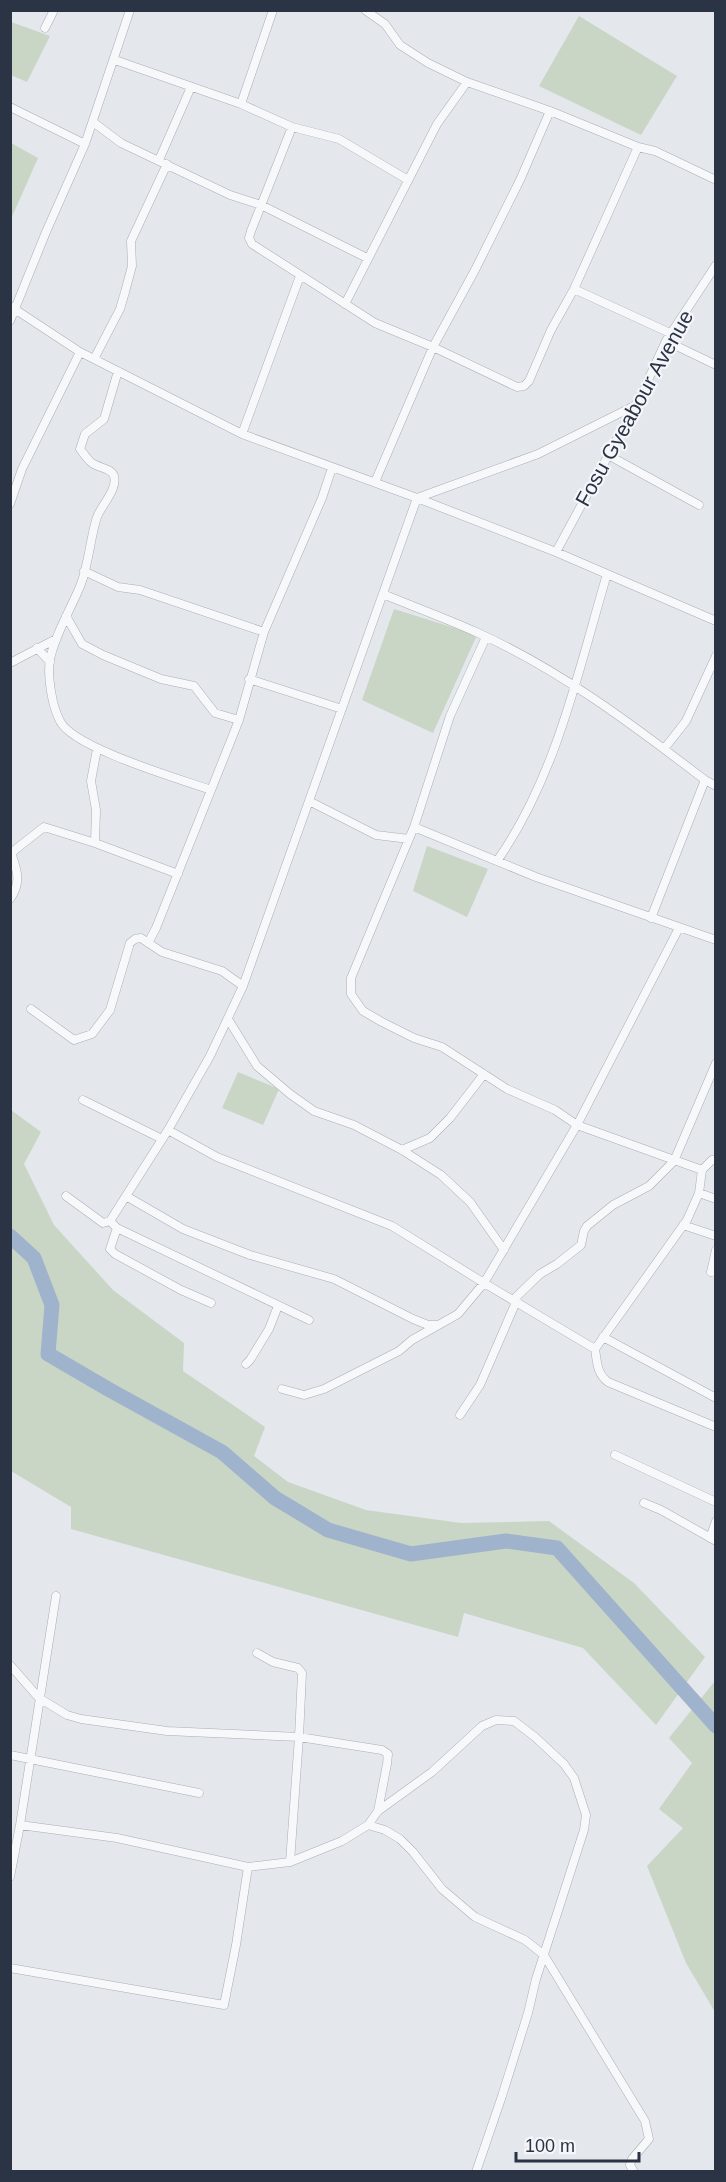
<svg xmlns="http://www.w3.org/2000/svg" width="726" height="2182" viewBox="0 0 726 2182" font-family="Helvetica,sans-serif">
  <rect width="100%" height="100%" fill="#e4e7ec"/>
  <path fill="#c9d6c5" d="M579 16 677 76 641 135 539 86Z
    M11 22 50 36 27 82 11 75Z
    M11 143 38 158 11 219Z
    M394 609 477 635 433 733 362 700Z
    M427 846 488 869 467 917 413 891Z
    M238 1072 279 1089 263 1125 222 1108Z
    M11 1110 41 1132 24 1164 54 1225 113 1290 184 1343 183 1371 265 1427 254 1456 288 1482 366 1510 461 1523 549 1521 634 1583 705 1657 656 1725 583 1648 464 1613 458 1637 71 1529V1507L11 1471Z
    M715 1681V2012L686 1963 647 1866 683 1828 659 1809 692 1763 669 1738Z"/>
  <g fill="none" stroke-linecap="round" stroke-linejoin="round">
    <path stroke="#9fb4cc" stroke-width="15" d="M10 1236 34 1258 52 1305 48 1354 108 1389 222 1452 275 1498 328 1530 411 1554 506 1541 557 1548 716 1726"/>
    <defs>
      <path id="minor" d="M365 10 385 24 400 45 428 63 467 82 550 111 520 180 475 270 433 347 375 482
        M45 28 54 10
        M115 60 241 104 292 127 339 139 408 180
        M241 104 273 10
        M10 107 85 144
        M93 122 121 143 230 195 261 205 367 258
        M292 127 251 231 249 238 252 244 375 323 433 347 517 387 524 386 529 381 551 330 574 289 638 147 550 111
        M638 147 655 151 716 180
        M159 160 191 87
        M574 289 670 333
        M345 304 437 124 467 82
        M10 306 80 352 242 434 417 498 243 986 210 1056 168 1130 110 1221
        M10 321 46 232 85 144 130 10
        M666 341 716 365
        M94 359 120 309 125 292 132 266 131 241 167 164
        M118 371 104 419 85 434 80 449C84 454 87 459 92 463 99 468 111 468 114 476 118 489 101 506 97 517 90 539 89 562 81 584 71 609 56 632 50 659 47 676 52 706 60 721 73 748 180 779 211 790
        M242 434 300 276
        M608 455 699 505
        M417 498 556 552 607 574C578 672 556 777 497 861
        M417 498 538 454 636 405
        M10 504 22 469 80 352
        M556 552 643 391 666 341 716 265
        M84 571 118 587 140 590 264 632
        M607 574 716 621
        M383 594C414 607 445 618 476 632 559 669 633 725 705 780L651 918
        M66 616 82 644 103 655 161 679 194 686 215 713 239 720
        M486 637 450 716 414 827 351 978V994L363 1011 382 1022 414 1038 442 1047 507 1089 555 1110 577 1125 702 1170
        M37 648 50 662
        M10 663 56 639
        M249 679 342 709
        M97 749 91 781 96 810 95 843 178 874
        M664 749 686 721 716 656
        M705 780 716 786
        M309 801 376 835 409 839
        M414 827 536 877 716 940
        M10 899C22 883 17 869 11 853L44 827 95 843
        M148 943 156 928 239 720 264 632 322 498 332 468
        M31 1009 74 1040 92 1034 110 1010 130 943 135 939 141 938 162 952 222 971 243 986
        M228 1019 257 1066 290 1094 314 1111 354 1125 402 1150 441 1175 470 1202 504 1250
        M83 1100 162 1139
        M168 1130 217 1157 392 1226 484 1283 458 1314 412 1340 399 1351 324 1389 304 1395 282 1389
        M402 1150 430 1138 450 1118 484 1074
        M716 1160H712L702 1170 699 1193 687 1220 595 1349C597 1362 597 1374 608 1382L716 1427
        M699 1193 716 1199
        M66 1196 103 1223 110 1221
        M126 1196 183 1229 250 1255 334 1279 413 1319 428 1325H436
        M110 1221 117 1228 309 1320
        M683 1225 716 1236
        M117 1228 110 1249 115 1254 181 1290 211 1303
        M711 1272 716 1250
        M513 1300 540 1274 557 1264 581 1245 584 1231 587 1226 613 1205 649 1186 674 1161 716 1063
        M603 1337 716 1398
        M595 1349 484 1283 577 1125 679 928
        M246 1364 250 1360 269 1329 278 1306
        M460 1415 480 1385 516 1302
        M615 1455 716 1502
        M644 1503 661 1510 716 1541
        M710 1538 716 1521
        M257 1653 273 1662 298 1668 302 1673 299 1737 290 1862
        M10 1665 39 1698 67 1715 81 1719 167 1731 299 1737 382 1750 388 1754 387 1764 378 1811
        M10 1755 199 1793
        M20 1825 56 1596
        M368 1825 378 1811 432 1772 482 1726 496 1720 514 1721 535 1737 564 1764 574 1778 586 1815 584 1830 536 1979 528 2013 502 2096 476 2172
        M10 1877 20 1825 117 1838 248 1867
        M10 1968 224 2005 236 1945 248 1867 290 1862 342 1841 368 1825 385 1830 400 1839 413 1852 442 1889 475 1917 525 1940 544 1955 645 2121 649 2139 632 2159 630 2165 634 2172"/>
    </defs>
    <use href="#minor" stroke="#a9aeb7" stroke-width="9"/>
    <use href="#minor" stroke="#f7f8fa" stroke-width="8"/>
  </g>
  <g text-anchor="middle" dominant-baseline="central" stroke-width="4.5" stroke-linejoin="round" paint-order="stroke">
    <g font-size="21" fill="#2b3445" stroke="#f4f6f9">
      <text transform="translate(634 408) rotate(-61)">Fosu Gyeabour Avenue</text>
    </g>
  </g>
  <rect width="726" height="2182" fill="none" stroke="#2b3445" stroke-width="24"/>
  <path d="M516 2152v9h123v-9" fill="none" stroke="#2b3445" stroke-width="3"/>
  <text x="525" y="2152" font-size="18" fill="#2b3445" stroke="#f4f6f9" stroke-width="4.5" paint-order="stroke">100 m</text>
</svg>
